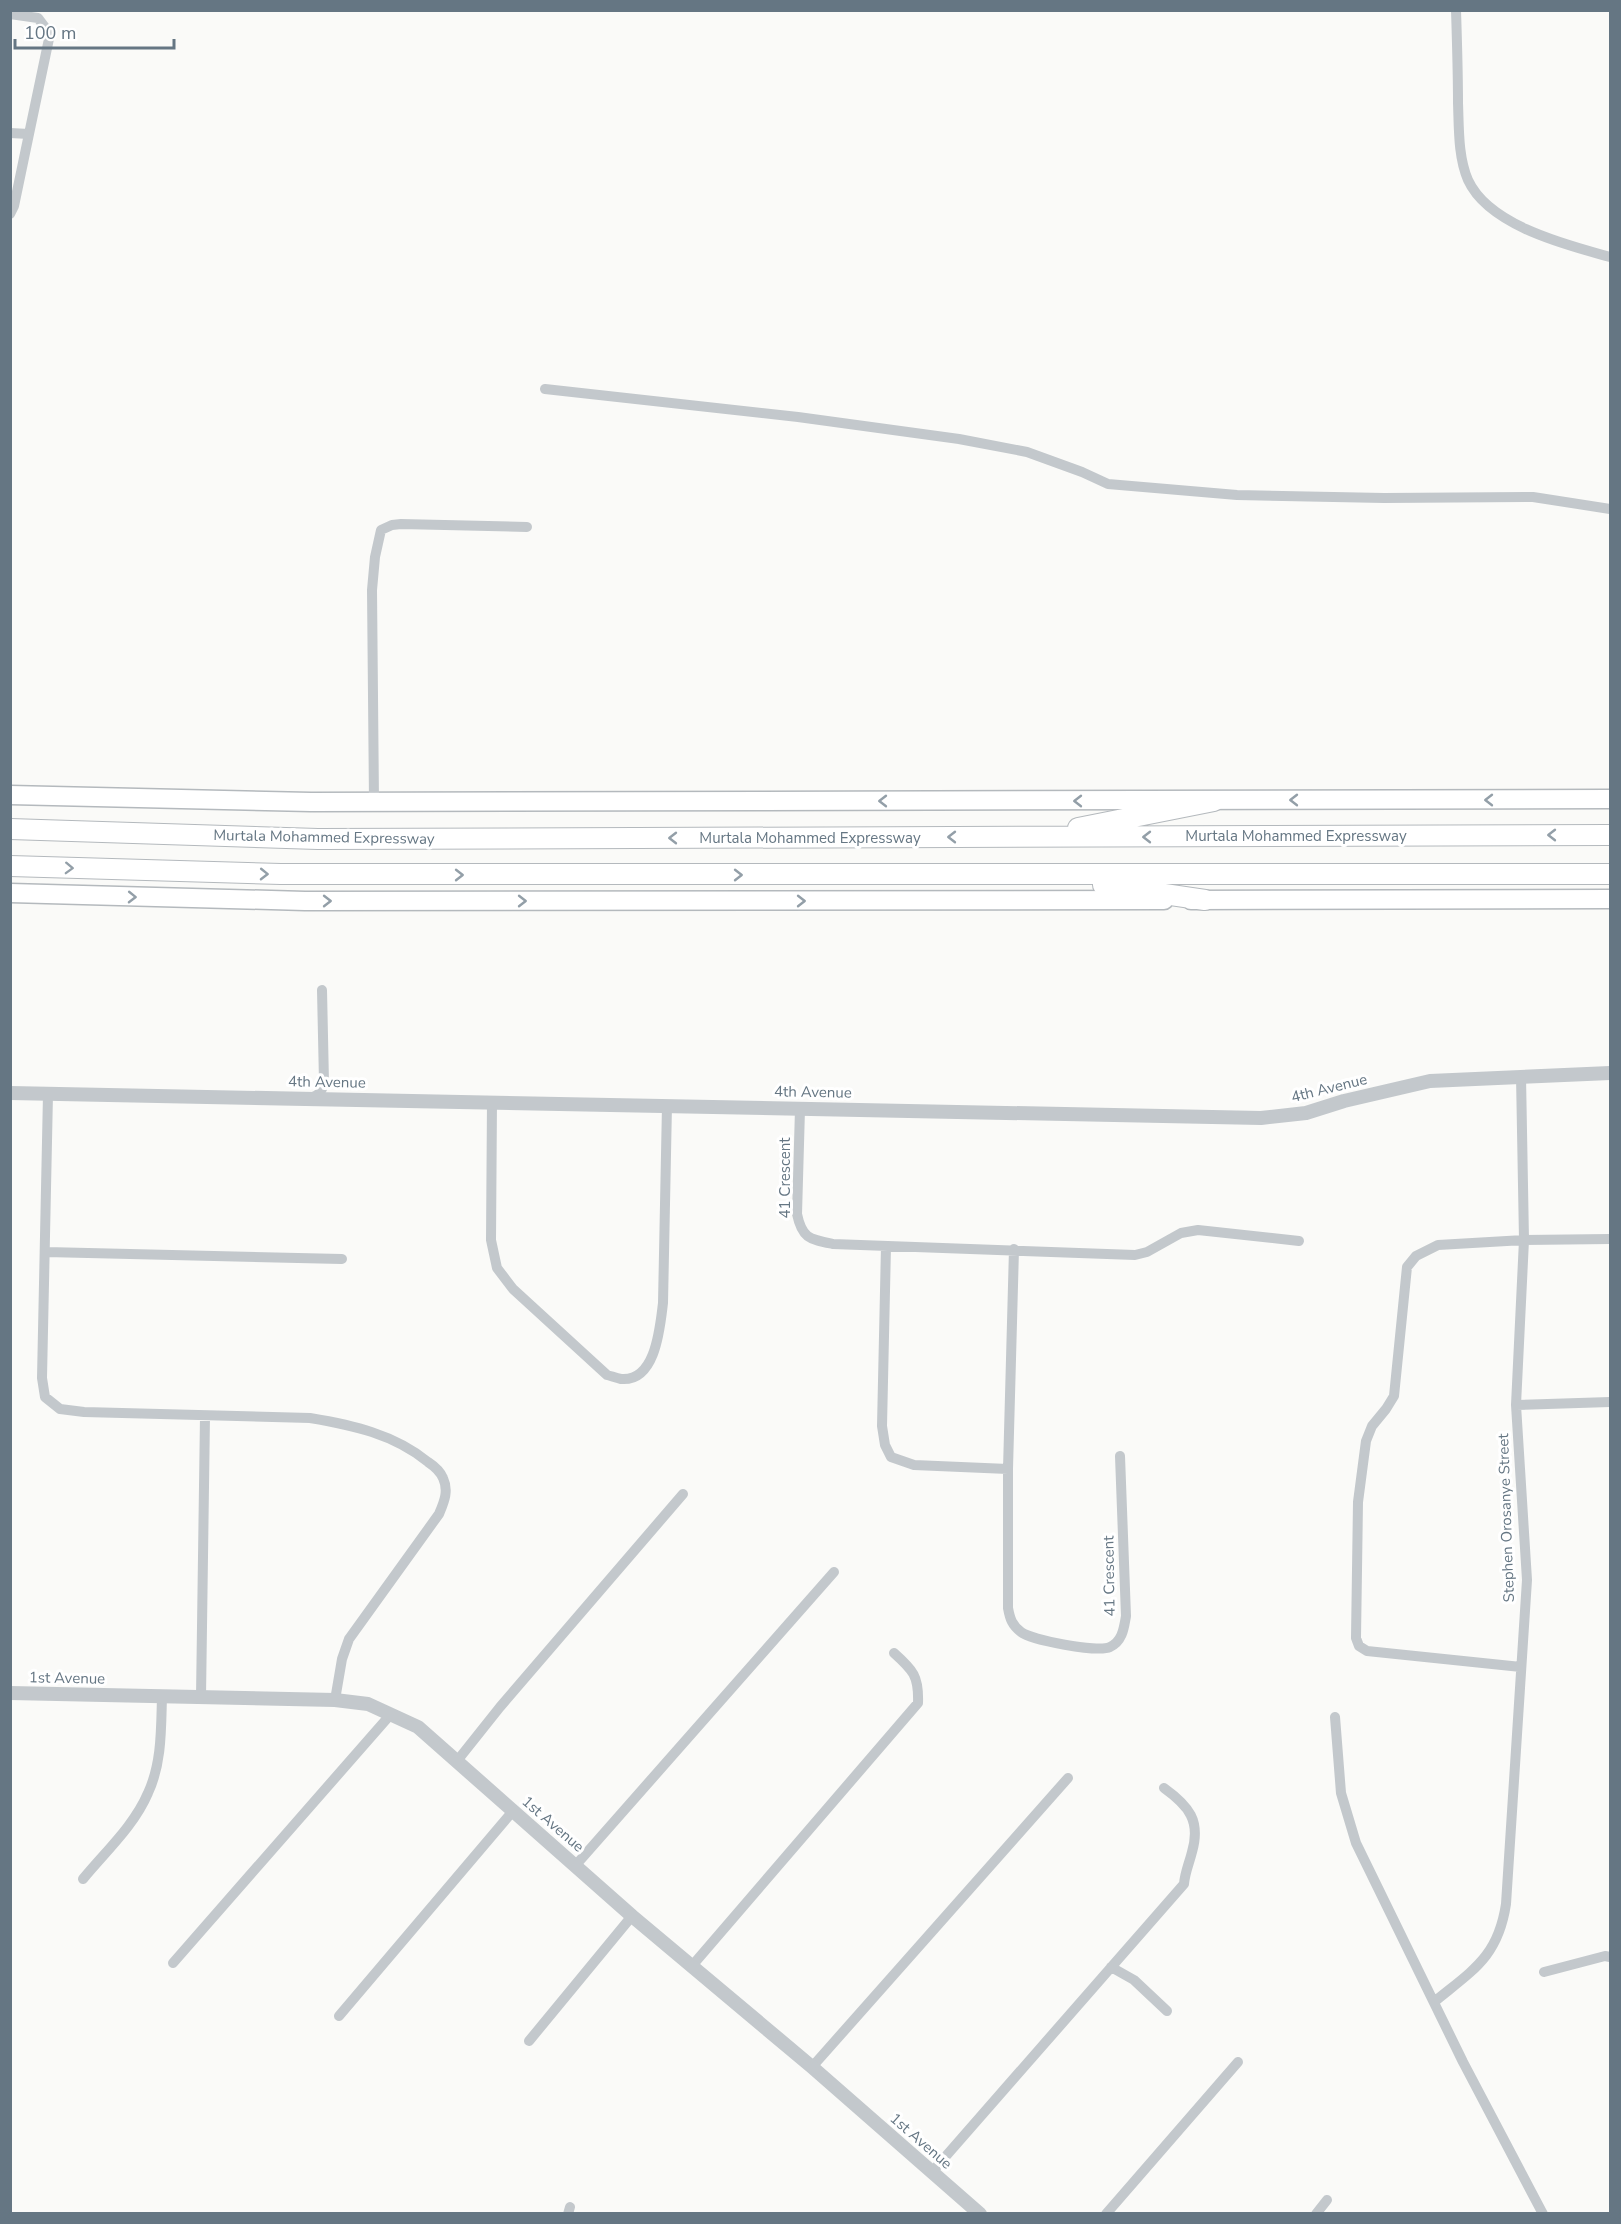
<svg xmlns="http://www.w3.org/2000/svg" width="1621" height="2224" viewBox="0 0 1621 2224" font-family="'Nunito Sans',sans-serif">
  <rect width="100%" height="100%" fill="#fafaf8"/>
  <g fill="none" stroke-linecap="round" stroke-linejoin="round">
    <defs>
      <path id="trunk" d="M10 795 311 802 1610 799
        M10 893 305 901 1164 900
        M1191 900 1610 899"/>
      <path id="motorway" d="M1078 828 1214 801
        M10 829 318 839 1610 835
        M10 866 281 874H1610
        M1103 885 1205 900"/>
    </defs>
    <use href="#trunk" stroke="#b4b9bd" stroke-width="21"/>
    <use href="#motorway" stroke="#b4b9bd" stroke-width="22"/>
    <path stroke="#c3c8cc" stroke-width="10" d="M1456 10C1457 41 1458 72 1458 103 1459 128 1458 157 1468 180 1489 226 1567 245 1610 257
      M10 14 38 18 50 34 29 134 10 133
      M10 214 14 206 29 134
      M545 389 798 417 959 439 1027 452 1082 472 1108 484 1237 495 1384 498 1533 497 1610 509
      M374 802 372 590 375 557 381 530 392 525 401 524 527 527
      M48 1094 42 1378 45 1397 60 1409 84 1412 310 1418C352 1425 394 1434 428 1462 434 1466 440 1471 443 1478 449 1491 444 1502 439 1514L349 1639 342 1659 335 1700
      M311 1098C319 1095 323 1091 324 1082L322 990
      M492 1101 491 1240 497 1268 513 1289 607 1375C611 1376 616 1378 621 1379 656 1382 660 1327 663 1303L667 1105
      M800 1109 797 1214C802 1238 809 1239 833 1244L1135 1255 1147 1252 1181 1233 1198 1230 1299 1241
      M886 1246 882 1426 885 1445 891 1457 914 1465 1008 1469
      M1014 1249 1008 1469V1608C1010 1619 1012 1625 1021 1632 1031 1640 1098 1653 1110 1647 1123 1641 1124 1627 1126 1616L1120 1456
      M46 1252 342 1259
      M1516 1405 1610 1402
      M1521 1667 1367 1651 1359 1646 1356 1638 1358 1502 1366 1441 1372 1426 1386 1409 1394 1396 1407 1267 1416 1256 1438 1245 1524 1240 1610 1239
      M201 1697 205 1416
      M1335 1717 1341 1793 1356 1843 1463 2062 1543 2214
      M457 1761 500 1707 683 1494
      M575 1866 834 1572
      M83 1879C105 1852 134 1826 148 1793 162 1763 161 1729 162 1696
      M173 1963 391 1714
      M691 1967 918 1703C919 1676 913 1670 894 1653
      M1111 1967 1134 1980 1167 2011
      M1544 1972 1605 1956 1610 1957
      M1434 2002C1473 1970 1498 1957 1506 1904L1527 1580 1516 1405 1524 1240 1521 1076
      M339 2016 513 1811
      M529 2041 632 1916
      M812 2067 1068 1778
      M932 2172 1184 1884C1185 1872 1189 1864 1192 1852 1201 1821 1189 1806 1164 1788
      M568 2214 570 2207
      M1106 2214 1238 2062
      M1316 2214 1327 2200"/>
    <path stroke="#c3c8cc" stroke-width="14" d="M10 1093 1261 1118 1306 1113 1344 1101 1430 1081 1610 1073
      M10 1693 335 1700 368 1704 418 1727 632 1916 812 2067 980 2214"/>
    <use href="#trunk" stroke="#fff" stroke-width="18"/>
    <use href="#motorway" stroke="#fff" stroke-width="20"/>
  </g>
  <defs><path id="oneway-chevron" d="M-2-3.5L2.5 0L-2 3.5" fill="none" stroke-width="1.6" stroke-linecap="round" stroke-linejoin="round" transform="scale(1.5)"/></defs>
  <g stroke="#939fa8">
    <use href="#oneway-chevron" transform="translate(1294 800) rotate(180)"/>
    <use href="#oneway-chevron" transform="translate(1489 800) rotate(180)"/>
    <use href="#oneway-chevron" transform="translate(883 801) rotate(180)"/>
    <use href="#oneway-chevron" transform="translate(1078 801) rotate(180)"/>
    <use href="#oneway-chevron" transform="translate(1552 835) rotate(180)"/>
    <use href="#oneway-chevron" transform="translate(952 837) rotate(180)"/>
    <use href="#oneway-chevron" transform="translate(1147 837) rotate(180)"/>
    <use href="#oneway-chevron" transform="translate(673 838) rotate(180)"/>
    <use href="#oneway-chevron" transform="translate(69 868) rotate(2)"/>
    <use href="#oneway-chevron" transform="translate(264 874) rotate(1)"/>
    <use href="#oneway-chevron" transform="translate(459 875)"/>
    <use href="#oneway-chevron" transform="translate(738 875)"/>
    <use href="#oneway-chevron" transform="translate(132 897) rotate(1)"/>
    <use href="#oneway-chevron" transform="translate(327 901)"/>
    <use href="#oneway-chevron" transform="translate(522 901)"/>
    <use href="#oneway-chevron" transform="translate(801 901)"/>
  </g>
  <g text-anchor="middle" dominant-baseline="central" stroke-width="6" stroke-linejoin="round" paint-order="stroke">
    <g font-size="15" fill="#657683" stroke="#fff">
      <text x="1296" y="836">Murtala Mohammed Expressway</text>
      <text transform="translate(324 837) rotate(1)">Murtala Mohammed Expressway</text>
      <text x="810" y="838">Murtala Mohammed Expressway</text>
      <text transform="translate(327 1082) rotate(1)">4th Avenue</text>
      <text transform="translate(1329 1088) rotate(-14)">4th Avenue</text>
      <text transform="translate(813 1092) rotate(1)">4th Avenue</text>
      <text transform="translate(785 1178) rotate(-90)">41 Crescent</text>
      <text transform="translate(1506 1518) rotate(-92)">Stephen Orosanye Street</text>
      <text transform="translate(1109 1576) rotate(-91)">41 Crescent</text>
      <text transform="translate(67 1678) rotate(1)">1st Avenue</text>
      <text transform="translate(553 1824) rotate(41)">1st Avenue</text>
      <text transform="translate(921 2141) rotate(41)">1st Avenue</text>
    </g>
  </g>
  <rect width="1621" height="2224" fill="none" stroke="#657683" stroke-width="24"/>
  <path d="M15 39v9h159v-9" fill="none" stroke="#657683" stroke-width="3"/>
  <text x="24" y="39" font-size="18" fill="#657683" stroke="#ffffff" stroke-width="4.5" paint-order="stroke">100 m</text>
</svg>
